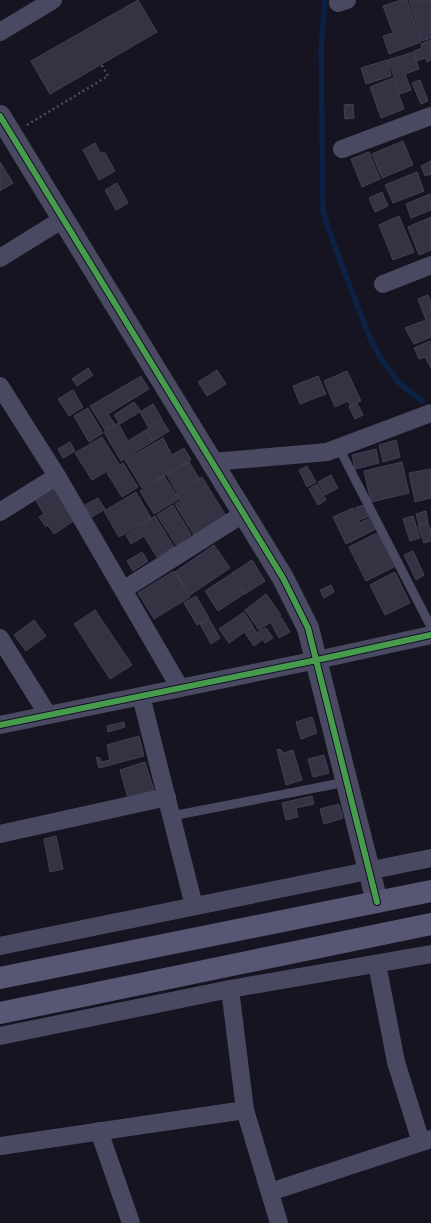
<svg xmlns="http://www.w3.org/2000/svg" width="431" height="1223" viewBox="0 0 431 1223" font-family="Barlow,sans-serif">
  <rect width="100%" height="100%" fill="#161421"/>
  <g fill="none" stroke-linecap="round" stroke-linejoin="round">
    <path stroke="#0d2144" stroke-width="5.5" d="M325 0 321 48 323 211 332 239 369 336 381 359 399 383 422 401"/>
  </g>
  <path fill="#343243" stroke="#433f54" d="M138 0 157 32 50 94 31 61Z
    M401 0H407L421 42 389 54 383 36 393 33 383 6Z
    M409 0H431V38L422 41Z
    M431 40V60L427 62 425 58 417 61 414 51 422 48 421 44Z
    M413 52 419 69 405 74 411 90 400 94 388 60Z
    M387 60 391 76 366 84 361 68Z
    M393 78 404 109 381 118 370 87Z
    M420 80 428 101 421 104 412 83Z
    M353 104 354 118 345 119 344 105Z
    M403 141 413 165 382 178 372 154Z
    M95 143 100 153H105L115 171 99 180 83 150Z
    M369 152 380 179 362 187 351 159Z
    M431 161V174L425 176 421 166Z
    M0 162 13 183 0 191Z
    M417 172 424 191 393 203 385 185Z
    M117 183 128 203 116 210 105 190Z
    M382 192 388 206 375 212 369 198Z
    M430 194 431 198V210L411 218 406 204Z
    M399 216 414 252 393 260 379 225Z
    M431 217V250L419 255 408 227Z
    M428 295 431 303V337L414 344 405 328 426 320 418 299Z
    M430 341 431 344V368L425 357 419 359 414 348Z
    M88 368 93 375 77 386 72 379Z
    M217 370 226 384 207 396 198 382Z
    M347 371 361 401 350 406 348 401 335 407 324 381Z
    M141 376 149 389 108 414 115 424 105 430 90 406Z
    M318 376 326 394 300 404 293 386Z
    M73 390 83 407 69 416 58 399Z
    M134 402 141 411 120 424 114 415Z
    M357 403 363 415 355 419 349 407Z
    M153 404 162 419 148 427 140 412Z
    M88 408 103 433 89 442 74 416Z
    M162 420 169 431 153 441 146 430Z
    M118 423 128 441 146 430 153 441 121 461 104 432Z
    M102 437 119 464 92 480 75 453Z
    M163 438 172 455 184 448 191 460 142 488 125 460Z
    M396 440 400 457 383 462 379 445Z
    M70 442 75 451 63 458 58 449Z
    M376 449 379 463 355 469 352 455Z
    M189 462 199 478 176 491 167 475Z
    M402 462 409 493 371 502 364 471Z
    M123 463 138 487 122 497 107 473Z
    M307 466 316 482 307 487 299 470Z
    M431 469V498L415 502 409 473Z
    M331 475 338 488 325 495 318 482Z
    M164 476 179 499 154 514 140 491Z
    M202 477 226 516 194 535 175 504 181 500 176 493Z
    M317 484 326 500 318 505 309 489Z
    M52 485 75 520 54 534 48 525 46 527 39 517 44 514 34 497Z
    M136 492 151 518 119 537 104 511Z
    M98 498 105 509 92 517 85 505Z
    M173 505 191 535 176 545 157 515Z
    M363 505 369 516 360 520 355 508Z
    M353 508 360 523 371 517 376 529 346 544 333 517Z
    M426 511 428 522 419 525 416 514Z
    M155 516 174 547 157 557 144 536 131 544 126 535Z
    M413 516 420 538 410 541 403 519Z
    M428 523 431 531V541L424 543 418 526Z
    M377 533 394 567 366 581 349 547Z
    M214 545 230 568 190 595 175 572Z
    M413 551 424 575 416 580 404 555Z
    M142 552 148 561 133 571 127 561Z
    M252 560 265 581 245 594 232 573Z
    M174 571 190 597 154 619 138 593Z
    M395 572 410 603 385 615 370 585Z
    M231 574 244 594 218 611 205 591Z
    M331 585 334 592 324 598 320 590Z
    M266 594 281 615 259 630 245 610Z
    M196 596 209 618 197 625 184 603Z
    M95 610 132 665 110 679 74 624Z
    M244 612 253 626 229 643 219 629Z
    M281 617 290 632 279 638 271 623Z
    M209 619 220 638 211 644 200 624Z
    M34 620 46 636 26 651 14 635Z
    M253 627 262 640 254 646 245 633Z
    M266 628 273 638 265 643 258 632Z
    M312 717 317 733 301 739 296 722Z
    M124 722 125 727 108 732 107 726Z
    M139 736 144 756 99 768 96 757 100 758 101 762 110 760 107 745Z
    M280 749 284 753 293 750 302 780 286 785 277 750Z
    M324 755 329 773 313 777 308 759Z
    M145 762 154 790 128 798 120 770Z
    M312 796 314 804 296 808 298 817 286 820 282 803Z
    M339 804 343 818 324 824 320 809Z
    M56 836 63 869 50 872 44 839Z"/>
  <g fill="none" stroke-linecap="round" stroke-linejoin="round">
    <path stroke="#44505f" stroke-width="2.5" stroke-dasharray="2 3" stroke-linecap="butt" d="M27 125 108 76 101 64"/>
    <path stroke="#4a4962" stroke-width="9" d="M339 448 431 627
      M172 816 346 782"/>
    <path stroke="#4a4962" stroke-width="18" d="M338 3 347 0
      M0 32 53 0
      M342 149 431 116
      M0 258 63 219
      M383 284 431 265
      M0 386 57 476 180 688
      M212 462 327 452 431 413
      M0 512 57 476
      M123 590 243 514
      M0 638 48 715
      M141 696 194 906
      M0 725 317 660 431 635
      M0 834 167 797
      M0 946 431 858
      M377 964 396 1062 421 1142
      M230 989 245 1110 279 1223
      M0 1036 230 989 431 954
      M99 1131 131 1223
      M0 1146 245 1110
      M270 1192 431 1139"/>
    <path stroke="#4a4962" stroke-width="22" d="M0 116 283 578 308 628 377 902"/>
    <path stroke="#575674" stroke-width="22" d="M0 978 431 891
      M0 1013 431 924"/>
    <defs>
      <path id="cycleway" d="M0 116 283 578 308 628 377 902
        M0 725 317 660 431 635"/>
    </defs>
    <use href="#cycleway" stroke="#130f26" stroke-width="8"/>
    <use href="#cycleway" stroke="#469c4c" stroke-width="6"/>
  </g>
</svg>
